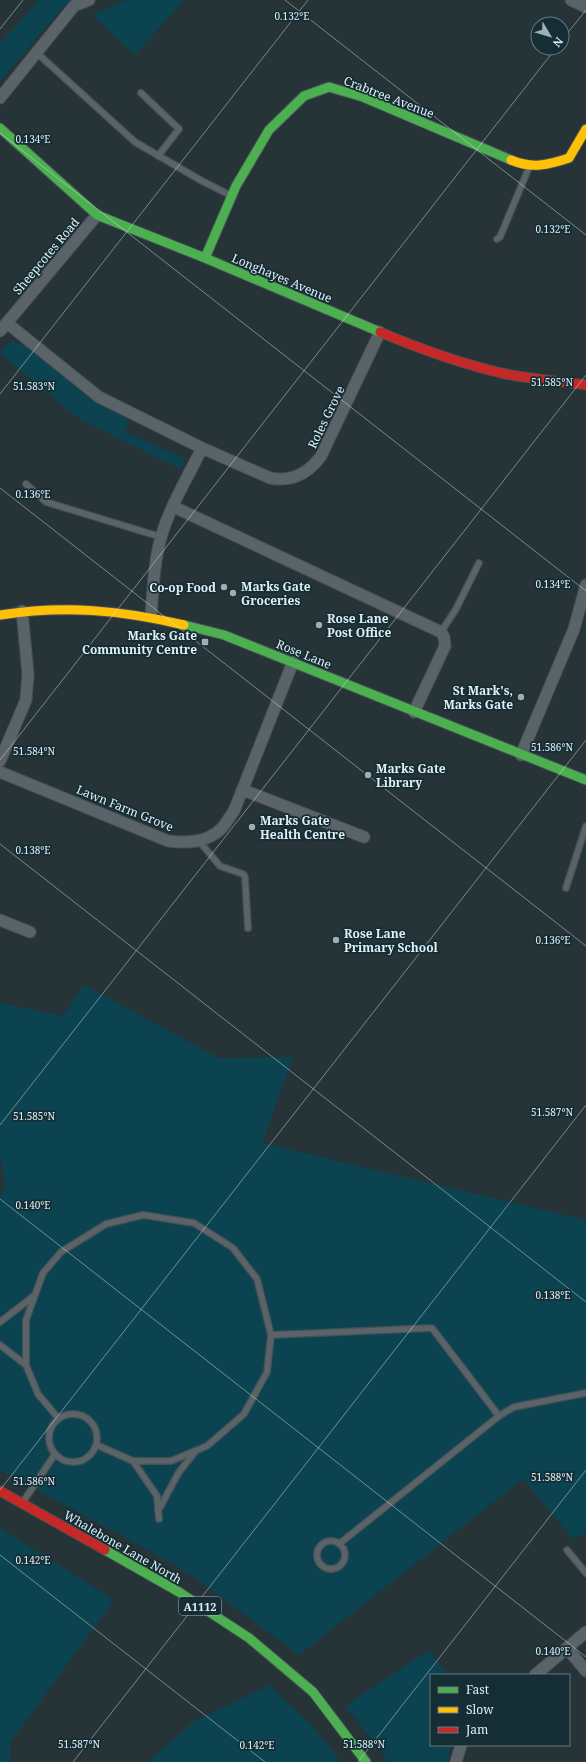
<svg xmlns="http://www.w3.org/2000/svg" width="586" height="1762" viewBox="0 0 586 1762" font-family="'Noto Serif',serif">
  <rect width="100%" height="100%" fill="#263337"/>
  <path fill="#0c4351" d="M39 0H78L63 7 0 81V44Z
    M126 0H184L135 55 92 15Z
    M13 342 20 344 22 342 90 399 130 420 124 432 185 458 180 469 80 419 40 387 0 353 7 344Z
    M84 985 219 1058 293 1057 262 1143 586 1220V1533L573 1539 523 1479 299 1655 194 1577 141 1546 0 1470V1196L6 1187 0 1155V1003L63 1016Z
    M0 1528 114 1600 10 1743V1762H0Z
    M429 1650 448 1675H431V1745H451L448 1762H388L381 1751 345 1706Z
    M269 1685 313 1727 341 1762H148L193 1722Z"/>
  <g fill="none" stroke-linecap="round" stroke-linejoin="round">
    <defs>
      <path id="lane" d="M37 53 135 142 202 181 230 195
        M141 93 179 129 158 156
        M497 239 500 237 530 165
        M26 484 46 502 161 537
        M441 632 456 609 479 563
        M199 841 220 866 243 874 245 877 248 928
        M566 888 586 826
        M0 1322 35 1295
        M271 1335 432 1328 499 1416 339 1544
        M0 1345 26 1365
        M49 1438a24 24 0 1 1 48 0a24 24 0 1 1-48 0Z
        M499 1416 514 1407 586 1393
        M58 1418 38 1394 26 1365V1320L43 1273 61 1252 106 1224 143 1215 194 1223 233 1248 257 1279 271 1335 267 1372 244 1414 207 1446 171 1461H133L97 1445
        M133 1461 157 1496 159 1519
        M23 1502 55 1454
        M158 1511 179 1472 195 1452
        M317 1555a14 14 0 1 1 28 0a14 14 0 1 1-28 0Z
        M567 1550 586 1573"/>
      <path id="street" d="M571 0 586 7
        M0 98 74 6 89 0
        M7 323 99 397 202 448 270 478C291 482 308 474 321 456L380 332
        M0 331 97 215
        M174 507 441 632 444 637 445 646 414 712
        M151 616C153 590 154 562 161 537 170 506 188 477 202 448
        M521 755 574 629 586 585
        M0 761 26 700 28 674 22 611
        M0 772 168 841C187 843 206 843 221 829 226 824 230 816 234 811L293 662
        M243 790 364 837
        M0 920 30 932
        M567 1648 586 1671
        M535 1675 586 1632
        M456 1762 461 1745"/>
      <path id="fast" d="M0 128 97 215 205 258 380 332
        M205 258 236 186 269 130 304 96 329 87 363 97 511 160
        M184 625 224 635 586 780
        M105 1550 179 1592 249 1638 313 1692 366 1762"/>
      <path id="slow" d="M511 160C532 169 548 165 569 158L586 129
        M0 615C64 605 121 610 184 625"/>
      <path id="jam" d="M380 332C420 349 459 363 501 373 529 379 558 381 586 385
        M0 1491 105 1550"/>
    </defs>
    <use href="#lane" stroke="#465155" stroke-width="8"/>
    <use href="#street" stroke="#465155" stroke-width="13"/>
    <use href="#fast" stroke="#465155" stroke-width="11"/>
    <use href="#slow" stroke="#465155" stroke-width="11"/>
    <use href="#jam" stroke="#465155" stroke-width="11"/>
    <use href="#lane" stroke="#5a6367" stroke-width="5.5"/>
    <use href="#street" stroke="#5a6367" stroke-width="11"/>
    <use href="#fast" stroke="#4caf50" stroke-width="9"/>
    <use href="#slow" stroke="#ffc107" stroke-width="9"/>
    <use href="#jam" stroke="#c62828" stroke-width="9"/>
  </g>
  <path fill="none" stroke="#e1eff4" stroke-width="1" stroke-opacity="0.45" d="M285 0 586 235M0 29 23 0M562 40 586 10M0 133 586 591M0 394 308 0M0 488 586 946M0 760 556 48M0 844 586 1302M0 1125 586 375M0 1199 586 1657M0 1490 586 740M0 1555 265 1762M73 1762 586 1105M358 1762 586 1470"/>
  <g fill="#a0adb2" stroke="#152d34" stroke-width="1.5">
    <circle cx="224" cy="587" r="4"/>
    <circle cx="233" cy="593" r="4"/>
    <circle cx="319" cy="625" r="4"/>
    <rect x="201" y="638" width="8" height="8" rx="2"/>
    <circle cx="521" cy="697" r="4"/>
    <circle cx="368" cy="775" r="4"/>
    <circle cx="252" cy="827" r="4"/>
    <circle cx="336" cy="940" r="4"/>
  </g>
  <g text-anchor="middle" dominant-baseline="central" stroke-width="3.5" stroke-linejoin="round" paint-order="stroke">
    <rect fill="#152d34" stroke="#a4b5ba" stroke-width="1" x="179" y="1597" width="42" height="18" rx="3"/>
    <g font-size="11" font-weight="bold" fill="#e1eff4">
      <text x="200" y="1606">A1112</text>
    </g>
    <g font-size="12" fill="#e1eff4" stroke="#152d34">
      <text transform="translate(389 97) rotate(21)">Crabtree Avenue</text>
      <text transform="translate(46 256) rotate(-50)">Sheepcotes Road</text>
      <text transform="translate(282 278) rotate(23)">Longhayes Avenue</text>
      <text transform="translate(326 417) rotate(-64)">Roles Grove</text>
      <text transform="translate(304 654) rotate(22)">Rose Lane</text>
      <text transform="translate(125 808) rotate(22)">Lawn Farm Grove</text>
      <text transform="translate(123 1547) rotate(30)">Whalebone Lane North</text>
    </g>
    <g font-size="12" font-weight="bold" fill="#e1eff4" stroke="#152d34" text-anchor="start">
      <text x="241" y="586">Marks Gate<tspan x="241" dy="14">Groceries</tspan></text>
      <text x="216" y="587" text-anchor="end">Co-op Food</text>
      <text x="327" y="618">Rose Lane<tspan x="327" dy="14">Post Office</tspan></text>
      <text x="197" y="635" text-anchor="end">Marks Gate<tspan x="197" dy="14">Community Centre</tspan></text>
      <text x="513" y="690" text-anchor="end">St Mark's,<tspan x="513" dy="14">Marks Gate</tspan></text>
      <text x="376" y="768">Marks Gate<tspan x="376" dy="14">Library</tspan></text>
      <text x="260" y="820">Marks Gate<tspan x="260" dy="14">Health Centre</tspan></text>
      <text x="344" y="933">Rose Lane<tspan x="344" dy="14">Primary School</tspan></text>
    </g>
  </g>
  <g font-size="10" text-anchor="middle" fill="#e1eff4" stroke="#152d34" stroke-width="3.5" stroke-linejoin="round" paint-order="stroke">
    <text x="292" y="20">0.132°E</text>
    <text x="33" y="143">0.134°E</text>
    <text x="553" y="233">0.132°E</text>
    <text x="552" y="386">51.585°N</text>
    <text x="34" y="390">51.583°N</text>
    <text x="33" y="498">0.136°E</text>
    <text x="553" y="588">0.134°E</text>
    <text x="552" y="751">51.586°N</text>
    <text x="34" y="755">51.584°N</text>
    <text x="33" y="854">0.138°E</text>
    <text x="553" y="944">0.136°E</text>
    <text x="552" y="1116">51.587°N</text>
    <text x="34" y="1120">51.585°N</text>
    <text x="33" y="1209">0.140°E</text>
    <text x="553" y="1299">0.138°E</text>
    <text x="552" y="1481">51.588°N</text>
    <text x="34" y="1485">51.586°N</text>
    <text x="33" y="1564">0.142°E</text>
    <text x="553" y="1655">0.140°E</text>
    <text x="79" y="1748">51.587°N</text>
    <text x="364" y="1748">51.588°N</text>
    <text x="257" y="1749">0.142°E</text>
  </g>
  <rect x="430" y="1674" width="140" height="72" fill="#152d34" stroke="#677b81"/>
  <rect x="438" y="1687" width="20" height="6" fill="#4caf50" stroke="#677b81"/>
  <text x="466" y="1694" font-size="12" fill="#e1eff4">Fast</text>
  <rect x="438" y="1707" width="20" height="6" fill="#ffc107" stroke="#677b81"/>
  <text x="466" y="1714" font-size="12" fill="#e1eff4">Slow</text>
  <rect x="438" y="1727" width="20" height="6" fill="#c62828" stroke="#677b81"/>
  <text x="466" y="1734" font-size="12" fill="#e1eff4">Jam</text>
  <g transform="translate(550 36) rotate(128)"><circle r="19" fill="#152d34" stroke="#677b81"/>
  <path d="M0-3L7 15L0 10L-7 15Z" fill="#a0adb2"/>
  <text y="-6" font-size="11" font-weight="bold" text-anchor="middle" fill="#e1eff4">N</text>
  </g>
</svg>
